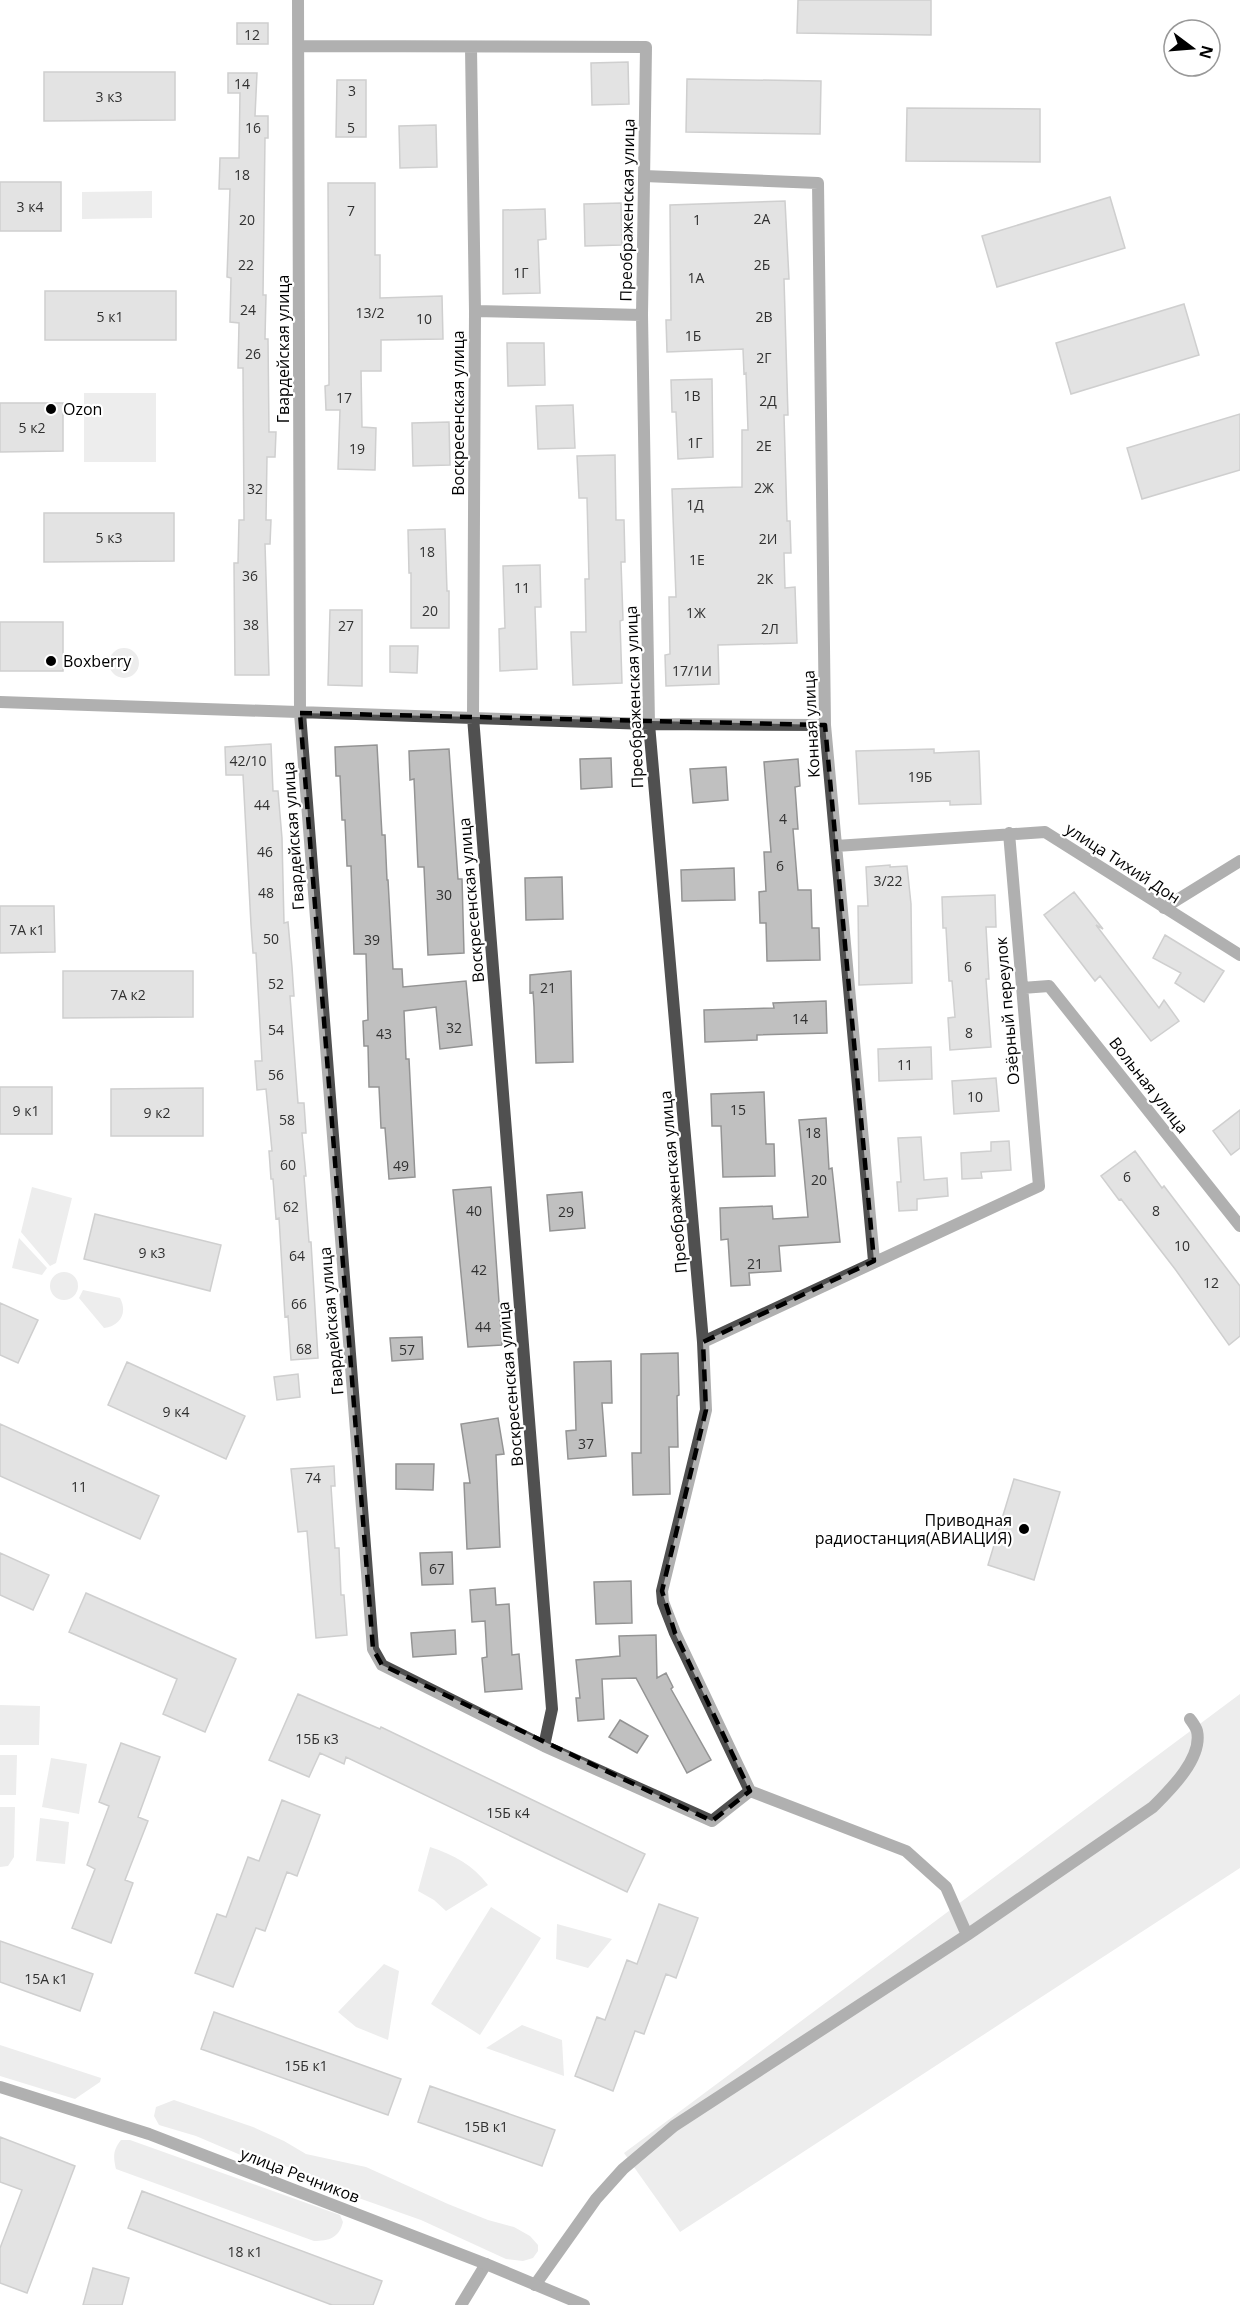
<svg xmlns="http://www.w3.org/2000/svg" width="1240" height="2305" viewBox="0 0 1240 2305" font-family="'Open Sans',sans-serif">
  <rect width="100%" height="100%" fill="#fff"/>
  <path fill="#d7d7d7" d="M152 191V218L82 219V192Z
    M84 393H156V462H84Z
    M109 663a15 15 0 1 1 30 0a15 15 0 1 1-30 0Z
    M32 1187 72 1198 56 1263 50 1266 21 1232Z
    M19 1238 47 1268 42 1275 12 1268Z
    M50 1286a14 14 0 1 1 28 0a14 14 0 1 1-28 0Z
    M83 1290 120 1298C128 1313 120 1326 104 1328L79 1298Z
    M1240 1694V1868L680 2232 624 2153Z
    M0 1705 40 1706 39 1745H0Z
    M0 1755H17L16 1795H0Z
    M51 1758 87 1764 79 1814 42 1807Z
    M0 1807H15L14 1857 8 1866 0 1867Z
    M40 1818 69 1822 65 1864 36 1861Z
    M430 1847C454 1855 473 1865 488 1885L446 1911 434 1900 418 1891Z
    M491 1907 541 1938 480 2035 431 2004Z
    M557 1924 612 1939 588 1968 556 1959Z
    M384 1964 399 1971 388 2040 356 2027 338 2012Z
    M522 2025 562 2040 564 2076 486 2048Z
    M0 2045 101 2078 100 2082 75 2099 0 2076Z
    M174 2100 253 2127 284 2141 306 2154 366 2167 448 2204 488 2220 514 2227 530 2236 538 2245V2251L533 2258 523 2261 506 2259 421 2220 350 2195 310 2175 285 2166 250 2159 196 2136 159 2125 154 2116 156 2107Z
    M121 2140H130L340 2215 343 2222C339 2238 329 2241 314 2241L116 2169C113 2157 113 2150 121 2140Z"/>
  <path fill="#c0c0c0" stroke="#949494" stroke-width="1.5" d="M798 0H931V35L797 33Z
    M237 23H268V44H237Z
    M628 62 629 104 592 105 591 63Z
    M44 72H175V120L44 121Z
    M228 73H257L255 116H268V138H265L263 295H266L265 339H268L269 432H276L275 457H267L266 520H271L270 544H265L269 675H235L234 563H238L239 520H244L243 368H238L239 323 230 322 231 278 227 277 230 189H219L220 158H239L240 93H228Z
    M687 79 821 81 820 134 686 132Z
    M337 80H366V137H336Z
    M907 108 1040 109V162L906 161Z
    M436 125 437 167 400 168 399 126Z
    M0 182H61V231H0Z
    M328 183H375V255H380V298L442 296 443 339 381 340V371H361L362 427 376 428 375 470 338 469 340 410H326L325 386 329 385Z
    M1110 197 1125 248 997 287 982 236Z
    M785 201 789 279H784L788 415H784L787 521H790L791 553H784L785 588 795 587 797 643 718 645 719 684 666 686 665 655 670 654 669 597H676L672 489 742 487V430H748L746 373 744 374 743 349 667 352 666 320H671L670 205Z
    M621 203 622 245 585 246 584 204Z
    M545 209 546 239 538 240 540 293 503 294V210Z
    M45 291H176V340H45Z
    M1184 304 1199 355 1071 394 1056 343Z
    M507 343H544L545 385 508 386Z
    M712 379 713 457 678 459 676 412H672L671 380Z
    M0 403H63V451L0 452Z
    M573 405 575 448 538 449 536 406Z
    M1240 414V470L1142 499 1127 448Z
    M449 422 450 465 413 466 412 423Z
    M615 455 616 520H624L625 562H621L623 620 620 621 622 683 573 685 571 632H586L585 579H589L587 498H579L577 456Z
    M44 513H174V561L44 562Z
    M445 529 447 591H449V628H411V573H409L408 530Z
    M540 565 541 607H535L537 669 500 671 499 629 505 628 503 566Z
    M330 610H362V686L328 685Z
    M0 622H63V671H0Z
    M390 646H418L417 673 390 672Z
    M271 744 273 791H278L282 838 284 923 288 922 292 967 294 996H290L298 1103H304L306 1133H302L306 1176H304L309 1242H311L318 1358 291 1360 288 1316 285 1317 279 1218 276 1219 273 1179H271L269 1151H272L266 1089 257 1090 255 1061H262L256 953H253L251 925 243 775H226L225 747Z
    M377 745 382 835H385L387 880H388L393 969H402L403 987 466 981 472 1045 440 1049 436 1007 404 1011 406 1059H409L415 1177 389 1179 385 1128H381L379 1087H369L368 1046H364L363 1021 368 1020 366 954H354L351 866H347L345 820H342L340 776H336L335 747Z
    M449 749 458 879H462L464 953 428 955 424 867H418L414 779 410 780 409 751Z
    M934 749V753L979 751 981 804 950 805V801L859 804 856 751Z
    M611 758 612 787 581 789 580 759Z
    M798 759 800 786 795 787 798 829H793L798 890H811L812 928H819L820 960 767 961 766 923H760L759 892 766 891 764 852H771L764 762Z
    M726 767 728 800 693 803 690 769Z
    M890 865V867L907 866 911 904 912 983 859 985 858 906H868L866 867Z
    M734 868 735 900 682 901 681 870Z
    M562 877 563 919 526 920 525 878Z
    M1074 892 1103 929 1096 925 1159 1008 1164 1000 1179 1021 1151 1041 1100 976 1095 981 1044 915Z
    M995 895 996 927H986L989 979H986L991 1047 950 1050 948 1018 955 1017 952 981H949L946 928H943L942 897Z
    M0 906H54L55 952 0 953Z
    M1165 935 1224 971 1204 1002 1175 983 1181 973 1153 958Z
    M63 971H193V1017L63 1018Z
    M571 971 573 1062 536 1063 534 1007 533 992 530 993V975Z
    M826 1001 827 1033 757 1035V1040L705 1042 704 1010 774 1008 773 1003Z
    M931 1047 932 1079 879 1081 878 1049Z
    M996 1078 999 1111 954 1114 952 1081Z
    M0 1087H52V1134H0Z
    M203 1088V1136H111V1089Z
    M764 1092 766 1144H774L775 1176 723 1177 721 1126H712L711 1094Z
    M1240 1110V1148L1231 1155 1213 1131Z
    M826 1118 829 1169 832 1168 840 1242 779 1246 781 1271 749 1273 750 1285 731 1286 728 1239 721 1240 720 1208 772 1206 773 1219 808 1217 799 1120Z
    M921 1137 924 1180 947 1178 948 1196 917 1199V1210L899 1211 897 1182H901L898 1138Z
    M1009 1141 1011 1170 981 1172 982 1178 962 1179 961 1153 991 1151V1142Z
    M1135 1151 1162 1188 1164 1186 1240 1286V1336L1229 1345 1175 1269 1121 1199 1119 1200 1101 1176Z
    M491 1187 502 1345 468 1347 453 1190Z
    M582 1192 585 1228 550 1231 547 1195Z
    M95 1214 221 1245 210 1291 84 1259Z
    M0 1303 38 1320 18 1363 0 1355Z
    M422 1337 423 1359 392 1361 390 1338Z
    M678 1353 679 1395 677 1396 678 1447H669L670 1494 633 1495 632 1453H641V1354Z
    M611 1361 612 1403H602L606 1456 568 1459 566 1431 576 1430 574 1362Z
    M127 1362 245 1416 226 1459 108 1405Z
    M298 1374 300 1397 277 1400 274 1377Z
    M498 1418 504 1454 496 1455 500 1547 467 1549 464 1483H470L461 1424Z
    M0 1424 159 1496 140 1539 0 1476Z
    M396 1464H434L433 1490 396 1489Z
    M334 1466 335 1486H331L335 1548H339L341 1595H344L347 1635 316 1638 307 1531 298 1532 291 1469Z
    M1014 1479 1060 1492 1034 1580 988 1565Z
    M452 1552 453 1584 422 1585 420 1553Z
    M0 1553 49 1575 33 1610 0 1595Z
    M631 1581 632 1623 596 1624 594 1582Z
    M495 1588 496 1605 509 1604 512 1655 519 1654 522 1689 485 1692 482 1658 487 1657 485 1621 472 1622 470 1590Z
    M86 1593 236 1659 205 1732 163 1714 177 1679 69 1632Z
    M455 1630 456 1654 413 1657 411 1633Z
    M656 1635 657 1678 666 1673 673 1687 671 1689 711 1760 687 1773 636 1678 602 1679 604 1719 578 1721 576 1698H580L576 1660 620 1656 619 1636Z
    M298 1694 380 1729 381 1727 645 1854 627 1892 346 1757 344 1764 320 1753 309 1777 269 1760Z
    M620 1720 648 1736 637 1753 609 1737Z
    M121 1743 160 1757 138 1817 148 1821 125 1880 133 1883 111 1943 72 1928 95 1869 87 1865 109 1806 99 1802Z
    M282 1800 320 1815 297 1876 287 1872 265 1931 256 1928 233 1987 195 1973 217 1914 226 1917 248 1857 259 1861Z
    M659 1904 698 1918 676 1978 666 1974 644 2034 635 2031 613 2091 575 2076 597 2017 605 2020 627 1960 637 1964Z
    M0 1941 93 1974 80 2011 0 1982Z
    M214 2012 401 2079 388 2115 201 2049Z
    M430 2086 555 2130 542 2166 418 2122Z
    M0 2137 75 2166 27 2293 0 2283V2248L22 2190 0 2182Z
    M142 2191 382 2281 373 2305H332L128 2228Z
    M93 2268 129 2278 122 2305H83Z"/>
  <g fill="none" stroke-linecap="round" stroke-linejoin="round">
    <path stroke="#505050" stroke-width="12" d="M298 0 300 713 373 1649 382 1665 544 1746 712 1821 750 1791
      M299 46 646 47 642 315 649 724 703 1342 706 1410 662 1591 663 1602 675 1633 750 1791 906 1851 946 1887 967 1935
      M471 48 475 311 473 717 552 1709 544 1746
      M644 176 818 183 825 725 874 1261
      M475 311 642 315
      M0 702 649 724 825 725
      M836 846 1045 832 1240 955
      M1164 908 1240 861
      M1022 988 1049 986 1240 1226
      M703 1342 1039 1186 1009 833
      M535 2285 596 2199 623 2169 674 2126 967 1935 1153 1807C1170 1790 1203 1758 1197 1731 1196 1727 1192 1722 1190 1719
      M461 2305 486 2264"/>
    <path stroke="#505050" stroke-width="12" d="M0 2087 149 2134 486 2264 584 2305"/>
  </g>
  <path d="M0 0H1240V2305H0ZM300 713 825 725 874 1261 703 1342 706 1410 662 1591 675 1633 750 1791 712 1821 382 1665 373 1649Z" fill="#fff" fill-opacity=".55" fill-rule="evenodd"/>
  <path fill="none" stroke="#000" stroke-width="4.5" stroke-dasharray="12 8" stroke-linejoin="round" d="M300 713 825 725 874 1261 703 1342 706 1410 662 1591 675 1633 750 1791 712 1821 382 1665 373 1649Z"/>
  <g fill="#000" stroke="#fff" stroke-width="2">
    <circle cx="51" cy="409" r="6"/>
    <circle cx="51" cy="661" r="6"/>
    <circle cx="1024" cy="1529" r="6"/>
  </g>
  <g text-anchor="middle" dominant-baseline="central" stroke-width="4.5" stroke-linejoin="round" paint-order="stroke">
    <g font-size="14" fill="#303030">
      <text x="252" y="34">12</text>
      <text x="242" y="83">14</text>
      <text x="352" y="90">3</text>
      <text x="109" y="96">3 к3</text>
      <text x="253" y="127">16</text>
      <text x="351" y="127">5</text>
      <text x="242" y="174">18</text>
      <text x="30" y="206">3 к4</text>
      <text x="351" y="210">7</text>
      <text x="762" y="218">2А</text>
      <text x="247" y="219">20</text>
      <text x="697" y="219">1</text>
      <text x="246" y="264">22</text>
      <text x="762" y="264">2Б</text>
      <text x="521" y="272">1Г</text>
      <text x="696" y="277">1А</text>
      <text x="248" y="309">24</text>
      <text x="370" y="312">13/2</text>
      <text x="110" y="316">5 к1</text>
      <text x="764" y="316">2В</text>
      <text x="424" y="318">10</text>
      <text x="693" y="335">1Б</text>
      <text x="253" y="353">26</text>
      <text x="764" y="357">2Г</text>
      <text x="692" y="395">1В</text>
      <text x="344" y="397">17</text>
      <text x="768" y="400">2Д</text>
      <text x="32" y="427">5 к2</text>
      <text x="695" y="442">1Г</text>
      <text x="764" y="445">2Е</text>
      <text x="357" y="448">19</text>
      <text x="764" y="487">2Ж</text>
      <text x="255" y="488">32</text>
      <text x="695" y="504">1Д</text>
      <text x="109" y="537">5 к3</text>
      <text x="768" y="538">2И</text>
      <text x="427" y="551">18</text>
      <text x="697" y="559">1Е</text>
      <text x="250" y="575">36</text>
      <text x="765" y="578">2К</text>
      <text x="522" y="587">11</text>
      <text x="430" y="610">20</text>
      <text x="696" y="612">1Ж</text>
      <text x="251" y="624">38</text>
      <text x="346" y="625">27</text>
      <text x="770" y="628">2Л</text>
      <text x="692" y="670">17/1И</text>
      <text x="248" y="760">42/10</text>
      <text x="920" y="776">19Б</text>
      <text x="262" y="804">44</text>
      <text x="783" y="818">4</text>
      <text x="265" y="851">46</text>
      <text x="780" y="865">6</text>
      <text x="888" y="880">3/22</text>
      <text x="266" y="892">48</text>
      <text x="444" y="894">30</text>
      <text x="27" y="929">7А к1</text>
      <text x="271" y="938">50</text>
      <text x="372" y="939">39</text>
      <text x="968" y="966">6</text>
      <text x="276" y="983">52</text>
      <text x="548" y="987">21</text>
      <text x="128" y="994">7А к2</text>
      <text x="800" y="1018">14</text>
      <text x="454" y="1027">32</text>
      <text x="276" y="1029">54</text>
      <text x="969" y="1032">8</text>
      <text x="384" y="1033">43</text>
      <text x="905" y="1064">11</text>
      <text x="276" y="1074">56</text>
      <text x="975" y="1096">10</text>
      <text x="738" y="1109">15</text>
      <text x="26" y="1110">9 к1</text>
      <text x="157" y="1112">9 к2</text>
      <text x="287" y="1119">58</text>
      <text x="813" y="1132">18</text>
      <text x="288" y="1164">60</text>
      <text x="401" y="1165">49</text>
      <text x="1127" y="1176">6</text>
      <text x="819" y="1179">20</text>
      <text x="291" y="1206">62</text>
      <text x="474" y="1210">40</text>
      <text x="1156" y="1210">8</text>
      <text x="566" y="1211">29</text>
      <text x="1182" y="1245">10</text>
      <text x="152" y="1252">9 к3</text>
      <text x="297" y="1255">64</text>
      <text x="755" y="1263">21</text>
      <text x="479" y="1269">42</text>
      <text x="1211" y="1282">12</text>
      <text x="299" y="1303">66</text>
      <text x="483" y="1326">44</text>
      <text x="304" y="1348">68</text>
      <text x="407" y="1349">57</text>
      <text x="176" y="1411">9 к4</text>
      <text x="586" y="1443">37</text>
      <text x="313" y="1477">74</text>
      <text x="79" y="1486">11</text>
      <text x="437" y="1568">67</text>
      <text x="317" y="1738">15Б к3</text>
      <text x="508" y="1812">15Б к4</text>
      <text x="46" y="1978">15А к1</text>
      <text x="306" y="2065">15Б к1</text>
      <text x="486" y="2126">15В к1</text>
      <text x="245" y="2251">18 к1</text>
    </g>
    <g font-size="16" fill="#000" stroke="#fff">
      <text transform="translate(627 210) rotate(-89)">Преображенская улица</text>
      <text transform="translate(283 349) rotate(-90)">Гвардейская улица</text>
      <text transform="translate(458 413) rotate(-90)">Воскресенская улица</text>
      <text transform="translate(634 697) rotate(-92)">Преображенская улица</text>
      <text transform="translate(811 724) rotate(-93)">Конная улица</text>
      <text transform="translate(293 836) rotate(-94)">Гвардейская улица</text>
      <text transform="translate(1123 863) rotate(33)">улица Тихий Дон</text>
      <text transform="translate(471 900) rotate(-95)">Воскресенская улица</text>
      <text transform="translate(1007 1011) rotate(-95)">Озёрный переулок</text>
      <text transform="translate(1149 1085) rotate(52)">Вольная улица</text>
      <text transform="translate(673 1182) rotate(-95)">Преображенская улица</text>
      <text transform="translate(331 1321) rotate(-95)">Гвардейская улица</text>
      <text transform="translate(510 1384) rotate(-95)">Воскресенская улица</text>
      <text transform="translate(300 2175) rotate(21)">улица Речников</text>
    </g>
    <g font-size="16" fill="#000" stroke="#fff" text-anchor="start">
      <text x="63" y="409">Ozon</text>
      <text x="63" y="661">Boxberry</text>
      <text x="1012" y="1520" text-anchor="end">Приводная<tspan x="1012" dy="18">радиостанция(АВИАЦИЯ)</tspan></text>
    </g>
  </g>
  <g transform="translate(1192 48) rotate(106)"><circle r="28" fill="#ffffff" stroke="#999999" stroke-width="1.5"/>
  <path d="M0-4.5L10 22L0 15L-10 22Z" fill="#000000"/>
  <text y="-9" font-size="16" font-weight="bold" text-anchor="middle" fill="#000000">N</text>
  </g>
</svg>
